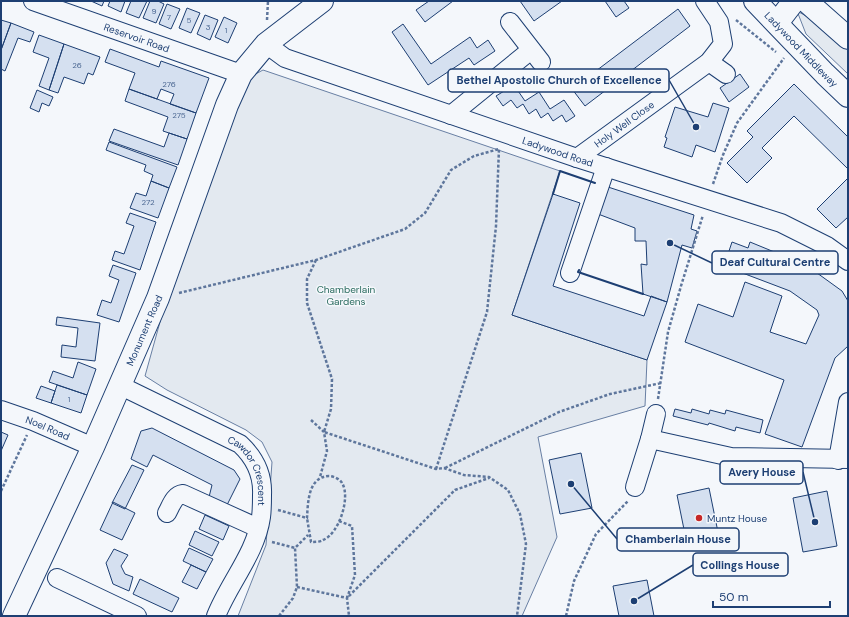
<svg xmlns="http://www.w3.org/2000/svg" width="849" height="617" viewBox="0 0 849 617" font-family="'DM Sans',sans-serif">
  <rect width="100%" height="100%" fill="#f4f7fb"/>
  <path fill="#e3e9f0" stroke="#687fa3" d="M797 11 828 28 848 46V74L806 34Z
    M263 70 560 171 512 315 647 360 645 406 538 437 557 537 522 616H238L266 545 272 462 262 442 246 430 167 390 145 376 165 304 239 103 250 77Z"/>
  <path fill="#d5e0f0" stroke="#1d3f73" d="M91 1H104L102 6Z
    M110 1H125L121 12 108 6Z
    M131 1H147L139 18 126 13Z
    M150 1H158L164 4 156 23 143 18Z
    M429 1H453L425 22 416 10Z
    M520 1H562L534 21Z
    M605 1H624L629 8 616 17Z
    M167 4 180 9 171 29 159 24Z
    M187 8 200 13 191 33 179 28Z
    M678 9 690 26 585 106 572 89Z
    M205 15 218 20 210 40 197 34Z
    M224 17 237 23 228 43 215 37Z
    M1 20 11 23 1 50Z
    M11 23 34 32 30 42 18 38 5 71 1 69V50Z
    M403 24 431 64 470 37 477 48 488 40 495 51 474 65 469 58 428 85 392 32Z
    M39 35 64 44 49 90 39 86 49 58 33 52Z
    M64 44 100 57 93 75 88 73 84 84 64 77 58 93 49 90Z
    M110 49 159 67 161 61 209 78 196 113 170 104 174 94 161 89 157 99 129 89 135 73 105 62Z
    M740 74 749 87 729 102 720 88Z
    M794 84 848 137V169L794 116 762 148 772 158 747 183 727 163 753 137 747 131Z
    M514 85 525 101 539 92 550 109 564 100 575 116 566 122 562 115 553 121 548 113 541 118 536 109 529 114 523 104 517 108 511 100 503 106 496 96Z
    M129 89 196 113 187 139 163 131 168 117 125 101Z
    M37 90 53 97 49 106 42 103 39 112 30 108Z
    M713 103 729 108 715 152 696 145 692 157 664 147 667 138 665 137 675 107 708 117Z
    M114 129 164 147 169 133 187 139 178 165 109 141Z
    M109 142 177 167 169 188 151 181 153 175 144 171 146 165 106 150Z
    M848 178V217L836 228 817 209Z
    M151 181 169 188 158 218 130 208 136 193 146 196Z
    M608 187 694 215 691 229 697 231 692 248 682 245 667 302 643 294 641 264 647 265 646 241H635V228L598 214Z
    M553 194 580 203 553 286 644 316 651 296 667 302 647 360 512 315Z
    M130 213 156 222 140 270 112 260 115 251 124 254 134 226 126 223Z
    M732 242 748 248 750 242 806 265 842 291 848 301V346L835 358 802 447 765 434 784 380 685 342 698 304 733 317 745 282 782 296 770 332 806 344 819 315 817 310 790 291 724 266Z
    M113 265 136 273 119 322 97 315 102 300 111 303 119 280 109 276Z
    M57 317 100 323 95 361 61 357 62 345 76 347 78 328 56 325Z
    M78 362 96 369 87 395 49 382 53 371 73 378Z
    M57 385 87 395 81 413 51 403Z
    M41 386 55 391 51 403 36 398Z
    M675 409 691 413 692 409 709 414 710 410 725 414 726 410 763 420 760 433 736 427 735 431 709 423 708 425 673 416Z
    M152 428 234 470 240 479 227 505 209 497 212 485 153 455 147 467 131 459 141 431Z
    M1 432 8 435 1 451Z
    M581 453 592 508 560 514 549 460Z
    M132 465 144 470 125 509 112 503Z
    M709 488 720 542 688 549 677 495Z
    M827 491 837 546 803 552 793 498Z
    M113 502 135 513 122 540 100 530Z
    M205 515 229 526 223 540 199 529Z
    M195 531 219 542 212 556 189 545Z
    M189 548 213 559 206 572 183 561Z
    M114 549 128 555 121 566 125 574 133 577 129 591 113 584 106 563Z
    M191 565 206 572 197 589 182 582Z
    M140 579 179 598 172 612 133 594Z
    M647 580 654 616H619L613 586Z"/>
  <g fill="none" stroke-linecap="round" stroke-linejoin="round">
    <defs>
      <g id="minor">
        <path id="s1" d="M33 1 241 74"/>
        <path d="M510 22 541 62"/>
        <path id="s2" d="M266 44 285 58 577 158 781 223 827 246 848 261"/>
        <path d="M709 62 726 74"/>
        <path d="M451 115 531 50"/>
        <path id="s3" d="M577 158 709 62 723 44 719 22 705 1"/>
        <path d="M570 273 606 167"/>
        <path id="s4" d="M121 386 240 444C255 458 263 475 262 495 262 502 262 510 261 517 256 553 229 583 216 616"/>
        <path id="s5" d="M1 410 33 421 93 447"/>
        <path d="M650 439 731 457 848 459"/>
        <path d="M838 460 848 402"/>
        <path d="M635 487 650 439 656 414"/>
        <path d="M167 513C171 506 174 495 183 494L258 528"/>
        <path d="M57 578 137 616"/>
      </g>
      <g id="major">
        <path id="s6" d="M14 616 93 447 158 298 227 105 241 74 266 44 322 1"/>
      </g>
      <g id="highway">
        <path id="s7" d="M755 1 825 74 848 96"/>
        <path d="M806 1 848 38"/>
        <path d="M777 23 794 1"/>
      </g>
    </defs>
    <use href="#minor" stroke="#1d3f73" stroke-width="20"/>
    <use href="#major" stroke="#1d3f73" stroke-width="24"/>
    <use href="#highway" stroke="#1d3f73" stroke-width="24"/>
    <path stroke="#5e769c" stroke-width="2.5" stroke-dasharray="3 2" stroke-linecap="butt" d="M267 20 268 1
      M736 20 776 52
      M713 184 723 155 737 123 784 58
      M316 260 307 279V303L332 379 331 409 324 432 436 469 444 468 464 475 489 477 508 490 520 514 526 544 517 616
      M179 293 316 260 405 229 425 213 451 170 474 156 499 149
      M658 399 668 332 681 286 703 215
      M311 420 324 432 327 451 320 477
      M445 468 559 412 610 394 661 383
      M436 469 487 312 496 226 499 148
      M1 491 27 435
      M278 510 307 518C308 502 308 477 329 476 333 476 340 479 342 483 351 497 339 534 323 540 320 542 315 542 311 542L307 518
      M339 521 352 526 355 575 347 598 455 490 489 478
      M272 542 295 548
      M297 587 347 598 349 616
      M279 616 293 598 297 587 295 548 308 535
      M566 616 574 581 596 534 628 501"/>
    <use href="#minor" stroke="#f4f7fb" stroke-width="18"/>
    <use href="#major" stroke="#f4f7fb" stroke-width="22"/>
    <use href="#highway" stroke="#f4f7fb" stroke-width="22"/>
    <path stroke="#1d3f73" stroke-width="2" d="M553 194 560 171 595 183
      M579 270 578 272 643 294"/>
  </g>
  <circle fill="#c62828" stroke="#f4f7fb" stroke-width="1.5" cx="699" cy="518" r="4"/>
  <g text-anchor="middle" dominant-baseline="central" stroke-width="3" stroke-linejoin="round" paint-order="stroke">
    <g font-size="8" fill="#4b6792">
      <text x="154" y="11">9</text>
      <text x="169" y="17">7</text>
      <text x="189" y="20">5</text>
      <text x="208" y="27">3</text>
      <text x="226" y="30">1</text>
      <text x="77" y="65">26</text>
      <text x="169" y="84">276</text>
      <text x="179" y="115">275</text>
      <text x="148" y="202">272</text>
      <text x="69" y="399">1</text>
    </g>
    <g font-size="10" fill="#1d3f73" stroke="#f4f7fb">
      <text stroke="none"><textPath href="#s1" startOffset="110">Reservoir Road</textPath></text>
      <text stroke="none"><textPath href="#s7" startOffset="67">Ladywood Middleway</textPath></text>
      <text stroke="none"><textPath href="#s3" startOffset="58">Holy Well Close</textPath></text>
      <text stroke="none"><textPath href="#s2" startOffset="312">Ladywood Road</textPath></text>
      <text stroke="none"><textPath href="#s6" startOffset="314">Monument Road</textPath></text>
      <text stroke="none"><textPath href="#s5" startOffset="50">Noel Road</textPath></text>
      <text stroke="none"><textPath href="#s4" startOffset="160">Cawdor Crescent</textPath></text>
    </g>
    <g font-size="10" fill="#2c6c60" stroke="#f4f7fb">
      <text x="346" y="289">Chamberlain<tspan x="346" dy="12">Gardens</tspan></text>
    </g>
    <g font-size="10" fill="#1d3f73" stroke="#f4f7fb" text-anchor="start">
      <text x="707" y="518">Muntz House</text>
    </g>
  </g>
  <path fill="none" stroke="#1d3f73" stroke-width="1.5" d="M696 127L669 80M670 243L712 263M815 522L803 472M571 484L617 539M634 601L693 565"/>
  <g fill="#1d3f73" stroke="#f4f7fb" stroke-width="1.5">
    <circle cx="696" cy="127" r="4"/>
    <circle cx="670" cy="243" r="4"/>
    <circle cx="815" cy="522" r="4"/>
    <circle cx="571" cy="484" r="4"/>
    <circle cx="634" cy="601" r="4"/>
  </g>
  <g fill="#f4f7fb" stroke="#1d3f73" stroke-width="1.5">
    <rect x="448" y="69" width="221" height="23" rx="4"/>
    <rect x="712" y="251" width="126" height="23" rx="4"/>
    <rect x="720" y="461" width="83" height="23" rx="4"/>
    <rect x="617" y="528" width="122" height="23" rx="4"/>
    <rect x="693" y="553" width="95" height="23" rx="4"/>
  </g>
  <g font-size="11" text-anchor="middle" font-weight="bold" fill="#1d3f73">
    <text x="559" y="84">Bethel Apostolic Church of Excellence</text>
    <text x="775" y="266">Deaf Cultural Centre</text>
    <text x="762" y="476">Avery House</text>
    <text x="678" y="543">Chamberlain House</text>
    <text x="740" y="569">Collings House</text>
  </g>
  <rect width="849" height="617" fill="none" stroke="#1d3f73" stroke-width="4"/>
  <path d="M713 601v6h117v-6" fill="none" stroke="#1d3f73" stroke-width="2"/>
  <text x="719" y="601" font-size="12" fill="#1d3f73" stroke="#f4f7fb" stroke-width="3" paint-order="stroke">50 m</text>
</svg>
